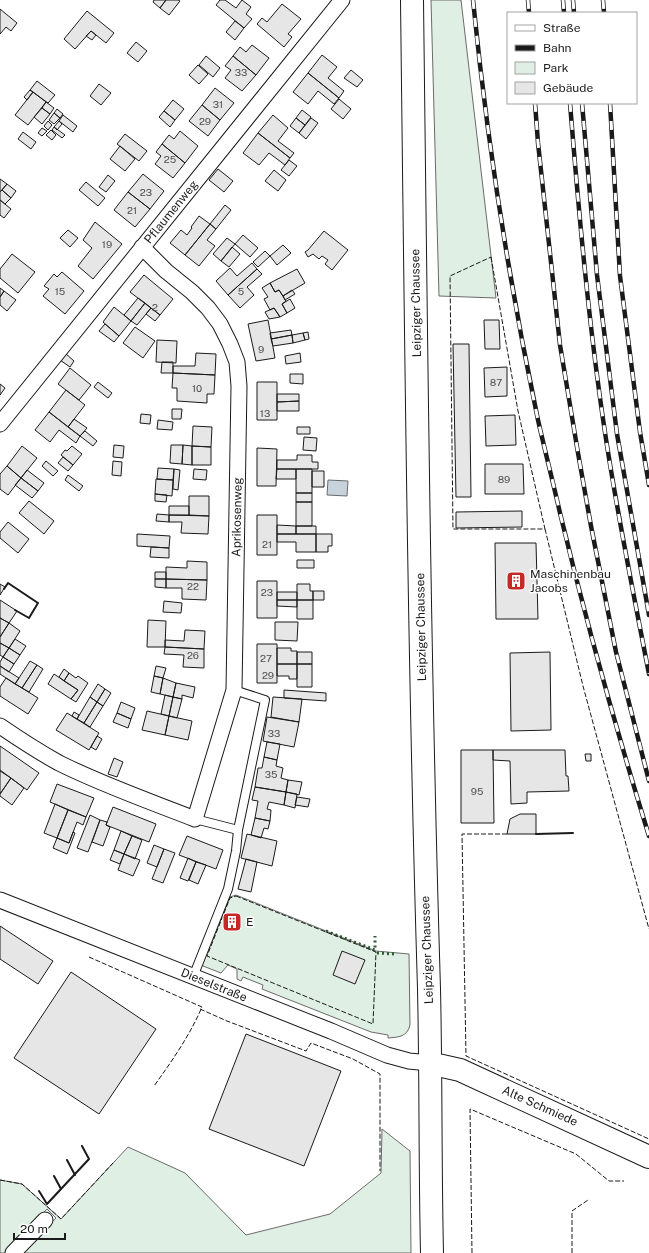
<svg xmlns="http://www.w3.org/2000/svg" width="649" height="1253" viewBox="0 0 649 1253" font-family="'Public Sans',sans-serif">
  <rect width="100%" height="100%" fill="#fff"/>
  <path fill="#e0efe3" stroke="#6a6a6a" d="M431 0H461L496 298 439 296Z
    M236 895 376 951 409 954 410 1025C407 1037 399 1037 388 1038V1035L371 1032 262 989 263 985 243 977 241 981 237 979V969L228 965 221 973 203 966 202 964 230 897Z
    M382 1129 410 1151 411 1253H22L56 1218 47 1209 5 1253H0V1180L22 1184 61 1219 128 1147 185 1173 246 1235 330 1214 381 1173Z"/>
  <path fill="#c6d2dc" stroke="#6a6a6a" d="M328 480 348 481 347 496 327 495Z"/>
  <path fill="#e6e6e6" stroke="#1a1a1a" d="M154 0H166L160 8 153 2Z
    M166 0H178L180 1 169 15 160 8Z
    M220 0H225L236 8 242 0 251 7 246 14 252 19 244 28 216 5Z
    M282 4 301 19 288 34 292 37 284 47 257 24 262 18 267 22Z
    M0 9 17 23 11 31 6 27 0 34Z
    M87 11 114 33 106 43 91 31 75 49 64 39Z
    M235 21 244 28 235 40 226 32Z
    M91 31 96 35 92 40 86 36Z
    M136 42 147 51 138 62 127 53Z
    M252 45 269 58 256 75 233 56 240 47 246 52Z
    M322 55 337 67 328 78 344 91 339 98 308 73Z
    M206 56 220 68 213 77 199 65Z
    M233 56 256 75 242 91 225 78 231 70 225 66Z
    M198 65 208 74 199 84 189 75Z
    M351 70 363 80 357 87 344 78Z
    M308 73 339 98 334 104 318 91 308 104 293 92Z
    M37 81 55 95 48 103 30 90Z
    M99 84 111 93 101 105 90 96Z
    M215 88 234 103 220 120 202 105Z
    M30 90 33 92 27 100 24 97Z
    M33 92 46 102 28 125 15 115Z
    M339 99 351 109 343 119 331 109Z
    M173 100 184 109 175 120 164 111Z
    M46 102 54 108 50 114 42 108Z
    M202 105 220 120 208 136 189 121Z
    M42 108 50 114 42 124 34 117Z
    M57 109 63 114 60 118 54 113Z
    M302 110 311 117 305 125 296 118Z
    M164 111 175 120 170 127 159 117Z
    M54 113 60 118 54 124 49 120Z
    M63 115 77 126 73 132 59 121Z
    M273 115 288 128 278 141 294 153 290 158 258 133Z
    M296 118 305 125 299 133 290 126Z
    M311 118 318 123 306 139 299 133Z
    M48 121 52 125 48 130 44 126Z
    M59 121 62 124 57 130 54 127Z
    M54 127 65 135 62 138 52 130Z
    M42 128 47 131 42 136 38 133Z
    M51 130 56 135 52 140 46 135Z
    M180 131 198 146 185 163 162 144 169 135 174 139Z
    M23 132 36 142 31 149 18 139Z
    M258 133 290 158 285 165 269 153 259 165 243 153Z
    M125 134 147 151 139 161 117 144Z
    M162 144 185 163 173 178 155 164 161 156 156 152Z
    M120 146 135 159 125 171 110 159Z
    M289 160 297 166 289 176 281 170Z
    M218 169 233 181 224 192 209 180Z
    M274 170 286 180 278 191 265 181Z
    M143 174 164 191 150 209 128 192Z
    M108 175 115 181 106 192 99 187Z
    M0 179 7 184 0 192Z
    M86 182 105 198 98 206 79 190Z
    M7 184 16 191 11 198 2 190Z
    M2 190 11 198 5 204 0 200V192Z
    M128 192 150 209 135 227 114 210Z
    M0 200 11 209 4 218 0 215Z
    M225 205 231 210 216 229 210 224Z
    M199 216 210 224 185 255 170 243 181 230 187 235 192 228 191 227Z
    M95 222 122 244 93 279 78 266 92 248 83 240Z
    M210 224 216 229 207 240 215 246 199 266 185 255Z
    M68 230 78 238 70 247 60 238Z
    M324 231 348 250 332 270 325 264 328 260 322 256 319 259 313 254 308 257 305 252 308 250Z
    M243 235 258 248 250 257 235 244Z
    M227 238 235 244 221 261 213 254Z
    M283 245 291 253 277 265 270 256Z
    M232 247 240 254 229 267 221 261Z
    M265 251 270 256 258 267 253 262Z
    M12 254 35 272 18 293 0 278V269Z
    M252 263 257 269 228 295 216 281 230 268 237 276Z
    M257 269 262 274 247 287 254 295 240 308 228 295Z
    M297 269 305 283 283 296 279 290 275 292 270 283Z
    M62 272 84 291 65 314 43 296 49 289 44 286 54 274 57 277Z
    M144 275 173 299 160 315 130 292Z
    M270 283 275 292 279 290 286 301 282 304 287 313 280 317 274 308 270 310 264 299 268 297 262 288Z
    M0 288 4 291 0 297Z
    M292 290 295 294 285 300 283 296Z
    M4 291 16 300 7 311 0 305V297Z
    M138 298 145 303 131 321 124 315Z
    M290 299 295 308 287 313 282 304Z
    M145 303 151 308 137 325 131 321Z
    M114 307 131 321 119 336 103 322Z
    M151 308 160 315 155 321 146 314Z
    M274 308 280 317 269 319 265 312Z
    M268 320 275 358 256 361 248 324Z
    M484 320H499L500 349H485Z
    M105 324 119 336 114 342 99 331Z
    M135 327 155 341 143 358 123 343Z
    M291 330 292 335 271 339 270 333Z
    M308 332 309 339 305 340 303 333Z
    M303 333 305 340 293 343 292 335Z
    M292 335 293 343 273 346 271 339Z
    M157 340 177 341 176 363 156 362Z
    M453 344H469L471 497H456Z
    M65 353 74 361 70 367 60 360Z
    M196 353 216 354 215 375 173 373V366H195Z
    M300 353 301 362 286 364 285 356Z
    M162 362H173V373H161Z
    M507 367V396L485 397 484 368Z
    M70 368 91 385 79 400 58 384Z
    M173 373 215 375 214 394H207V403L177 401V388H172Z
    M290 374H303V384L290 383Z
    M98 382 112 393 108 398 94 387Z
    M257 382H277V420H257Z
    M0 384 5 388 0 395Z
    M66 390 85 405 68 427 49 412Z
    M277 394H299V401L277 402Z
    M299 401V411H277V402Z
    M172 409H182L181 419H172Z
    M49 412 80 436 76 443 59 430 50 442 35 430Z
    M141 414 151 415 150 424 140 423Z
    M515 415 516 445 486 446 485 416Z
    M74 419 87 428 80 436 68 427Z
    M158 420 173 422 172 430 157 429Z
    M193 426 212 427 211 447 192 446Z
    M297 427H310V434H297Z
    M85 431 97 441 93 446 80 436Z
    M304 437 317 438 316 451 303 450Z
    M114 445 124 446 123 458 113 457Z
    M171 445H183L182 464 170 463Z
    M183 445 192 446V465L182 464Z
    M22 446 37 458 21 478 7 466Z
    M72 446 82 454 73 465 61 455 65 450 67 451Z
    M192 446 211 447V465H192Z
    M257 448 277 449 276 486H257Z
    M297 455H312V462H318V469H277V460H297Z
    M63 457 73 465 68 471 58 463Z
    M46 461 58 471 53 476 42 466Z
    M113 461 122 462 121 476 112 475Z
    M485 464H523L524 494H485Z
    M7 466 21 478 8 495 0 489V474Z
    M158 468 174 469 173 480 157 479Z
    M174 469 180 470 178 490 173 489Z
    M194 469 207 470 206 480 193 479Z
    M277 469H296V479H276Z
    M296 469H312V493H296Z
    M27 470 44 483 38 491 21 478Z
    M312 471H324V487H312Z
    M68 475 83 486 79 491 65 480Z
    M21 478 38 491 32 498 15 485Z
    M156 479 173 480 172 496 155 494Z
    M296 493H312V502H296Z
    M155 494 167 495 166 502 155 501Z
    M189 496H209V516L189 515Z
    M29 501 54 521 44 534 19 513Z
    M296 502H312V526H296Z
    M169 506H189V515H169Z
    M522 511V527L456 528V512Z
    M157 514 169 515V522L156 521Z
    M169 515 209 516 208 534 181 533 182 522H169Z
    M257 515H277V555H257Z
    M8 522 29 539 18 553 0 538V532Z
    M277 525 296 526V534H277Z
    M296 526H316V534H296Z
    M137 534 170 536 169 548 137 546Z
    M277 534H316V552H296V542H277Z
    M316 534H332V546H328V552H316Z
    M495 543H536L538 619H496Z
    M151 547 169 548V558L150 557Z
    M297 560H314V568H297Z
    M187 561 207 562V580L166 579V567L187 568Z
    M155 572H166V579H155Z
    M155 579H166V588L155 587Z
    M166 579 207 580 206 600 182 599V588H166Z
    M257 581H277V618H257Z
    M0 584 5 587 0 595Z
    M297 584H310V591H313V600H297Z
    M313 591H324V600H313Z
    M277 592H297V600H277Z
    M0 600 17 611 9 623 0 618Z
    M277 600H297V607L277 606Z
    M297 600H313V619H297Z
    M164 601 182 603 181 613 163 612Z
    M0 618 9 623 0 637Z
    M148 620 166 621 165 647H147Z
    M275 622H298L297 641 275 640Z
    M9 623 20 631 9 648 0 643V637Z
    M185 630 205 631 204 649 165 647V640L184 641Z
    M15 639 26 646 20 655 9 648Z
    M0 643 9 648 3 657 0 655Z
    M257 644H277V683H257Z
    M165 647 204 649V668L183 667 184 655 164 654Z
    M9 648 20 655 14 664 3 657Z
    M277 648H291V651H297V664H277Z
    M297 652H312V664H297Z
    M550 652 551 730 511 731 510 653Z
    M3 657 14 664 9 672 0 666V662Z
    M30 661 37 665 22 688 15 684Z
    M277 664H297V679H289V676H277Z
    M297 664H312V687H297Z
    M37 665 43 669 29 692 22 688Z
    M0 666 19 678 15 684 0 674Z
    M156 666 166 668 163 678 154 676Z
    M64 669 69 673 64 681 59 677Z
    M69 673 76 678 78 676 88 683 76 702 71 699 78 690 64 681Z
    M54 674 78 690 71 699 48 684Z
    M154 676 163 678 160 694 151 692Z
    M6 678 38 698 28 714 0 696V687Z
    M163 678 176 683 173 697 160 694Z
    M176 683 195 687 193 698 182 695V699L173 697Z
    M98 684 105 689 97 702 90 697Z
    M105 689 111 693 103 706 97 702Z
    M284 690 326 693V701L284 698Z
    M165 695 173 697 169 716 161 714Z
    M90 697 97 702 84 723 77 719Z
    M173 697 182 699 177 718 169 716Z
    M273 697 302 699 299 722 271 717Z
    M97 702 103 706 90 727 84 723Z
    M121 702 135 708 131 719 117 713Z
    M147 711 169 716 165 735 142 730Z
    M74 712 79 715 77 719 72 716Z
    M67 713 99 733 89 750 56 730Z
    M117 713 131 719 128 728 113 722Z
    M169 716 192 721 188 740 165 735Z
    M267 717 299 722 294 747 263 741Z
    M97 736 102 739 96 750 91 747Z
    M267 742 280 744 277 760 264 757Z
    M0 746 39 773 27 790 0 770Z
    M461 750H493L494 823H461Z
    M493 750H565L566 776H568L569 791 527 792V803L511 804 510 761 493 760Z
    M585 754H591V761H586Z
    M264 757 277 760 276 766 283 768 281 778 288 780 286 792 255 787 258 768H262Z
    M114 758 123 762 117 777 108 774Z
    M0 771 11 778 0 794Z
    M11 778 24 788 12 805 0 796V794Z
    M288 780 302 782 299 795 286 792Z
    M57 784 94 798 86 817 50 802Z
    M255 787 286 792 284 805 269 802 267 809 271 810 270 821 255 818 258 801 252 800Z
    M286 792 297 794 295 808 284 805Z
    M297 797 310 799 308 807 295 805Z
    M55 804 68 810 57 838 44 833Z
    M113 807 156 824 149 842 106 825Z
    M68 810 86 817 83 825 77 822 69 843 57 838Z
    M520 814H536V834H507L510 819Z
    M90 815 100 820 88 852 77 848Z
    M255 818 270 821 268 829 264 828 261 838 251 835Z
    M100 820 107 822 106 825 110 827 103 846 92 842Z
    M121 831 132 836 124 854 114 850Z
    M73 832 75 833 67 854 53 848 57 838 69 843Z
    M247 834 277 841 272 866 241 858Z
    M132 836 142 840 135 859 124 854Z
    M187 836 223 850 216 869 179 855Z
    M154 845 164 849 157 867 147 863Z
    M164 849 175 853 163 883 152 879Z
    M114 850 124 854 120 864 110 860Z
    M124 854 140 860 133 876 118 870Z
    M188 858 196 862 188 881 180 878Z
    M246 859 257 862 251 892 238 889Z
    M196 862 206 865 198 884 189 880Z
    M229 917 238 921 235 926 227 923Z
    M0 926 53 961 38 984 0 959Z
    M342 951 365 960 355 984 333 975Z
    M71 972 156 1029 99 1114 14 1058Z
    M246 1034 341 1071 304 1166 209 1129Z"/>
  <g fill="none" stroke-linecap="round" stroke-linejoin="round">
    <defs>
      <path id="lane" d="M234 690 265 700 238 830
        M193 977 228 889 236 851 238 830 195 819"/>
      <path id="street" d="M0 424 342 0
        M0 726C19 739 39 752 59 763 103 785 149 801 195 819L234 690 239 386 237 362 230 344 220 324 208 308 192 292 166 271 142 247
        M0 900 331 1031 387 1055 409 1061 429 1063
        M13 1253 45 1220"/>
      <path id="secondary" d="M429 1063 460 1070 649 1157"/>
      <path id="primary" d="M412 0C416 330 419 659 429 989 431 1077 430 1165 432 1253"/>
    </defs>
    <use href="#lane" stroke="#1a1a1a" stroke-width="10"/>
    <use href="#street" stroke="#1a1a1a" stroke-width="17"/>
    <use href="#secondary" stroke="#1a1a1a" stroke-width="24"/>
    <use href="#primary" stroke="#1a1a1a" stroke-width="24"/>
    <use href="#lane" stroke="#fff" stroke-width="8"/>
    <use href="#street" stroke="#fff" stroke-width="15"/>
    <use href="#secondary" stroke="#fff" stroke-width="22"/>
    <use href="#primary" stroke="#fff" stroke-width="22"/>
    <defs>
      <path id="rail" d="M473 0C487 141 509 282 538 420 545 451 553 482 560 513 586 621 616 729 649 836
        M528 0 529 13
        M563 0 564 13
        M573 0 574 13
        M603 0 604 13
        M535 103 538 143 560 345 578 453 591 526 616 652 649 781
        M570 103C579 215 589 328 606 439 618 518 634 596 649 674
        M582 103 597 275 617 434 649 615
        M610 103 620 276 640 432 649 485"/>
    </defs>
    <use href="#rail" stroke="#1a1a1a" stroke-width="4.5"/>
    <use href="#rail" stroke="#fff" stroke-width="3" stroke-dasharray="9" stroke-linecap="butt"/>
    <path stroke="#2b5a34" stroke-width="3" stroke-dasharray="2 3" stroke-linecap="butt" d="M326 931 375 950V936
      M377 953 396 954"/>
    <path stroke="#1a1a1a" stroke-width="1" stroke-dasharray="5 2" stroke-linecap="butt" d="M491 257 518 411 545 529H453L450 276Z
      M545 529 583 686 649 929
      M507 834H462L466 1056 649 1139
      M236 896 376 952 373 1024 207 956 230 898Z
      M89 957 202 1007C190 1035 172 1061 154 1086
      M200 1009 227 1021 306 1051 311 1043 353 1059 380 1074V1171
      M0 1180 22 1184 61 1219 113 1163
      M472 1253 470 1109 576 1154 609 1181H624
      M572 1253V1211L588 1200"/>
    <path stroke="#1a1a1a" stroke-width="2" d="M4 589 8 583 38 603 29 618 15 610
      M536 834 573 833
      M67 1160 75 1175
      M54 1176 61 1189
      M39 1191 47 1204 89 1159 82 1146"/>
  </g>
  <defs>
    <symbol id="building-square" viewBox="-11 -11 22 22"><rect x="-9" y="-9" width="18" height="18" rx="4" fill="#c62828" stroke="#fff"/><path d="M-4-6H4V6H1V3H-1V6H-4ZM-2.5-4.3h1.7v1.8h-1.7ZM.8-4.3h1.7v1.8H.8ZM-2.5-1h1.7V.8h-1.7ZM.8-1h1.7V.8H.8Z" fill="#fff"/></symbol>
  </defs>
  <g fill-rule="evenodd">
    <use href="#building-square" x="505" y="570" width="22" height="22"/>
    <use href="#building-square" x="221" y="911" width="22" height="22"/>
  </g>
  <g text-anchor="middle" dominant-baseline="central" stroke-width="3" stroke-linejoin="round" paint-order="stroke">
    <g font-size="10" fill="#4d4d4d">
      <text x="241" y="72">33</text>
      <text x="218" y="104">31</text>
      <text x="205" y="121">29</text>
      <text x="170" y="159">25</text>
      <text x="146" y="192">23</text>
      <text x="132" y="210">21</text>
      <text x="107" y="244">19</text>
      <text x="60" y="291">15</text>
      <text x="241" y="291">5</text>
      <text x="155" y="307">2</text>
      <text x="261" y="349">9</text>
      <text x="496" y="382">87</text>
      <text x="197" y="388">10</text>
      <text x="265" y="413">13</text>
      <text x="504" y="479">89</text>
      <text x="267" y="544">21</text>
      <text x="193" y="586">22</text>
      <text x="267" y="592">23</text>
      <text x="193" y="655">26</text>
      <text x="266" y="658">27</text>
      <text x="268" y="675">29</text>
      <text x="274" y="733">33</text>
      <text x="271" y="774">35</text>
      <text x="477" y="791">95</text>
    </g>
    <g font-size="12" fill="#1a1a1a" stroke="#fff">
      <text transform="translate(171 212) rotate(-51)">Pflaumenweg</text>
      <text transform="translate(416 303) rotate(-91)">Leipziger Chaussee</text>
      <text transform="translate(237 517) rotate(-89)">Aprikosenweg</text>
      <text transform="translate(421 627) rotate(-91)">Leipziger Chaussee</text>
      <text transform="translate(427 950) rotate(-92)">Leipziger Chaussee</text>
      <text transform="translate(214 985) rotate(22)">Dieselstraße</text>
      <text transform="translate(540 1106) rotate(24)">Alte Schmiede</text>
    </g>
    <g font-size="12" fill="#1a1a1a" stroke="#fff" text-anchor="start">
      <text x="530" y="574">Maschinenbau<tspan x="530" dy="14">Jacobs</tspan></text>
      <text x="246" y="922">E</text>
    </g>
  </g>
  <rect x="507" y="12" width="130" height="92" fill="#ffffff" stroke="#a3a3a3"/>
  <rect x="515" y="25" width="20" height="6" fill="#ffffff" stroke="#a3a3a3"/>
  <text x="543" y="32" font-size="12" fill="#1a1a1a">Straße</text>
  <rect x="515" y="45" width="20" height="6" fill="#1a1a1a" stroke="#a3a3a3"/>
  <text x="543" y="52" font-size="12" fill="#1a1a1a">Bahn</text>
  <rect x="515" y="62" width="20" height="12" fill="#e0efe3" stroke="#a3a3a3"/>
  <text x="543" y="72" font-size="12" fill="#1a1a1a">Park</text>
  <rect x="515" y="82" width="20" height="12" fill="#e6e6e6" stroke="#a3a3a3"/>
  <text x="543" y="92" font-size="12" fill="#1a1a1a">Gebäude</text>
  <path d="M14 1233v6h51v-6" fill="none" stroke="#1a1a1a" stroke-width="2"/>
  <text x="20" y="1233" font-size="12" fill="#1a1a1a" stroke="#ffffff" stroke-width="3" paint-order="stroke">20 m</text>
</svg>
